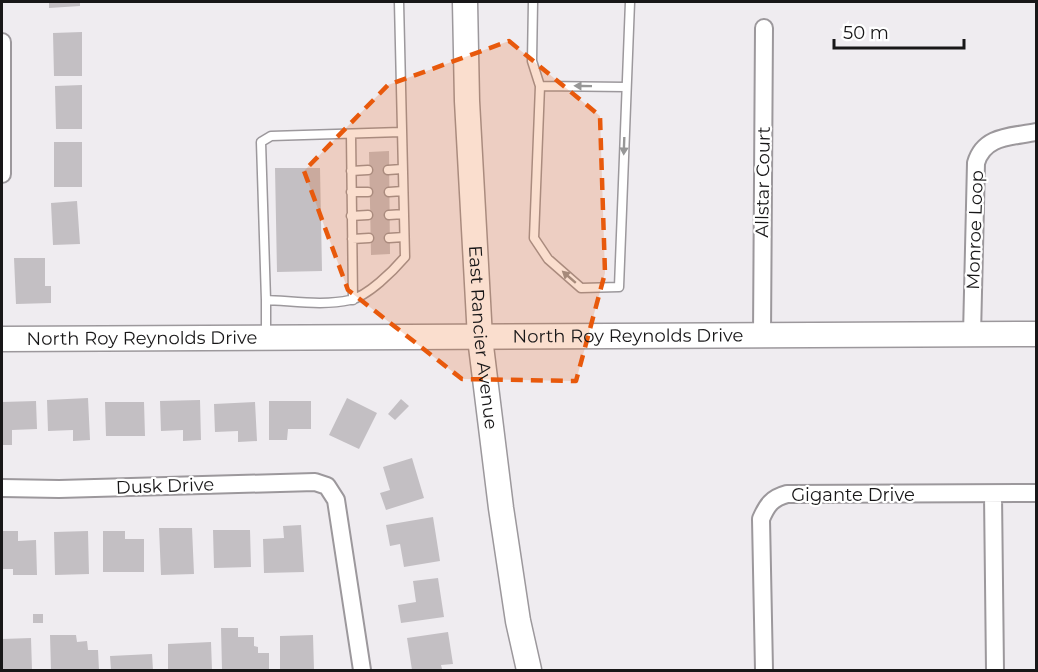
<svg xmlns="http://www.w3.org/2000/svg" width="1038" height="672" viewBox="0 0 1038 672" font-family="Montserrat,sans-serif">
  <rect width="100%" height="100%" fill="#efecf0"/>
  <path fill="#c3bfc3" d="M49 2H80V6L49 8Z
    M82 32V76H54L53 33Z
    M82 85V129H56L55 86Z
    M54 142H82V187H54Z
    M389 151 390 254 371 255 369 152Z
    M275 168H320L322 271 277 272Z
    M77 201 80 244 53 245 51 203Z
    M14 258H45V286H51V303L16 304Z
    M88 398 90 440 73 441V430L48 431 47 400Z
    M347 398 377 413 359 449 329 435Z
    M401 399 409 406 395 420 388 414Z
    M200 400 201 440 183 441V430L161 431 160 401Z
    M36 401 37 429 12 430V445H2V402Z
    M269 401H311V429H288L287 440H269Z
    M105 402H144L145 436H106Z
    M255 402 257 441 238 442V431L215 432 214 404Z
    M412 458 424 498 386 510 380 493 390 490 383 467Z
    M433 517 440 561 404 567 400 544 390 546 386 525Z
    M301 525 304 572 264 573 263 539 284 538 283 526Z
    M159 528H192L194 574 161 575Z
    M213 530H250L251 567 214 568Z
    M2 531H18V541L36 540 37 575H13V569H2Z
    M88 531 89 574 55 575 54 532Z
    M103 531H125V539H144V572H103Z
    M438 578 444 617 401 623 398 605 416 602 413 581Z
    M33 614H43V623H33Z
    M221 628H238V637H254V646L258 647V653H269V670H222Z
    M448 632 453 664 441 665 442 669 412 670 407 638Z
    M50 635H76L77 642 87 641 88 650H98L99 670H51Z
    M313 635 314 670H280V636Z
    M31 638 32 670H2V639Z
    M211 642 212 670H168V644Z
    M152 654 153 670H111L110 656Z"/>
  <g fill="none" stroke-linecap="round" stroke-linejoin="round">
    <defs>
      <path id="lane" d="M533 2 532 61 540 86 534 238 548 259 581 288 619 287 630 2
        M540 86 626 87
        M351 134 353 300
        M388 170 402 169
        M351 171 368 170
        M351 192H368
        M389 192 403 191
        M389 215 404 214
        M351 216 368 215
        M389 238 404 237
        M352 239 369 238
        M266 300 261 142 271 136 401 132
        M266 337V300C293 301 324 306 350 300 368 296 393 271 405 257L399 2"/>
      <path id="street" d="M2 42V174
        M762 335 764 28
        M972 335 976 163C984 135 1012 137 1036 132
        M2 488 59 489 315 482 327 486 336 500 362 670
        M993 494 995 670
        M764 670 761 519C767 505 772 498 787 494L1036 493"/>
      <g id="secondary">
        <path id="s1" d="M465 2 467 101 480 338 501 508 518 621 529 670"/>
        <path id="s2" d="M2 339 1036 334"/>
      </g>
    </defs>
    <use href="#lane" stroke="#9c989c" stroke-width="11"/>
    <use href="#street" stroke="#9c989c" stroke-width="20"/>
    <use href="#secondary" stroke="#9c989c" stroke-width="27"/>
    <use href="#lane" stroke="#fff" stroke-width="8"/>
    <use href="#street" stroke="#fff" stroke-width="16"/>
    <use href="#secondary" stroke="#fff" stroke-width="24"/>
  </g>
  <defs><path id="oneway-solid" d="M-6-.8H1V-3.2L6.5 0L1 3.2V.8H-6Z" transform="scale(1.5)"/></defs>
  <g fill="#979797">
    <use href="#oneway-solid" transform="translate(583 86) rotate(-179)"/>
    <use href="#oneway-solid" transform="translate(624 146) rotate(92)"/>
    <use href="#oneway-solid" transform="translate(569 277) rotate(-139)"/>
  </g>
  <path fill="#e8590c" fill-opacity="0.2" stroke="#e8590c" stroke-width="4.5" stroke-dasharray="12 8" stroke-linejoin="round" d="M509 41 600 116 605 273 576 381 462 379 348 290 304 171 388 85Z"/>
  <g text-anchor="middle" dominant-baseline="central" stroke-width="4.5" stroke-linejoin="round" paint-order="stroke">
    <g font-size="18" fill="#181718" stroke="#fff">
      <text transform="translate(763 182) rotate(-89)">Allstar Court</text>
      <text transform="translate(975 230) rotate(-88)">Monroe Loop</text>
      <text stroke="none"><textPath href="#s1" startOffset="336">East Rancier Avenue</textPath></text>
      <text stroke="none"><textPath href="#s2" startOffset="626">North Roy Reynolds Drive</textPath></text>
      <text stroke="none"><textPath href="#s2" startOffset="140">North Roy Reynolds Drive</textPath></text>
      <text transform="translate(165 486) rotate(-2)">Dusk Drive</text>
      <text x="853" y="495">Gigante Drive</text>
    </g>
  </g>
  <rect width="1038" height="672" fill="none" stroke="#181718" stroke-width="6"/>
  <path d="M834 39v9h130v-9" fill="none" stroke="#181718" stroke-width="3"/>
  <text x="843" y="39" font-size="18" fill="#181718" stroke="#ffffff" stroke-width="4.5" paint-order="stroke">50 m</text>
</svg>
